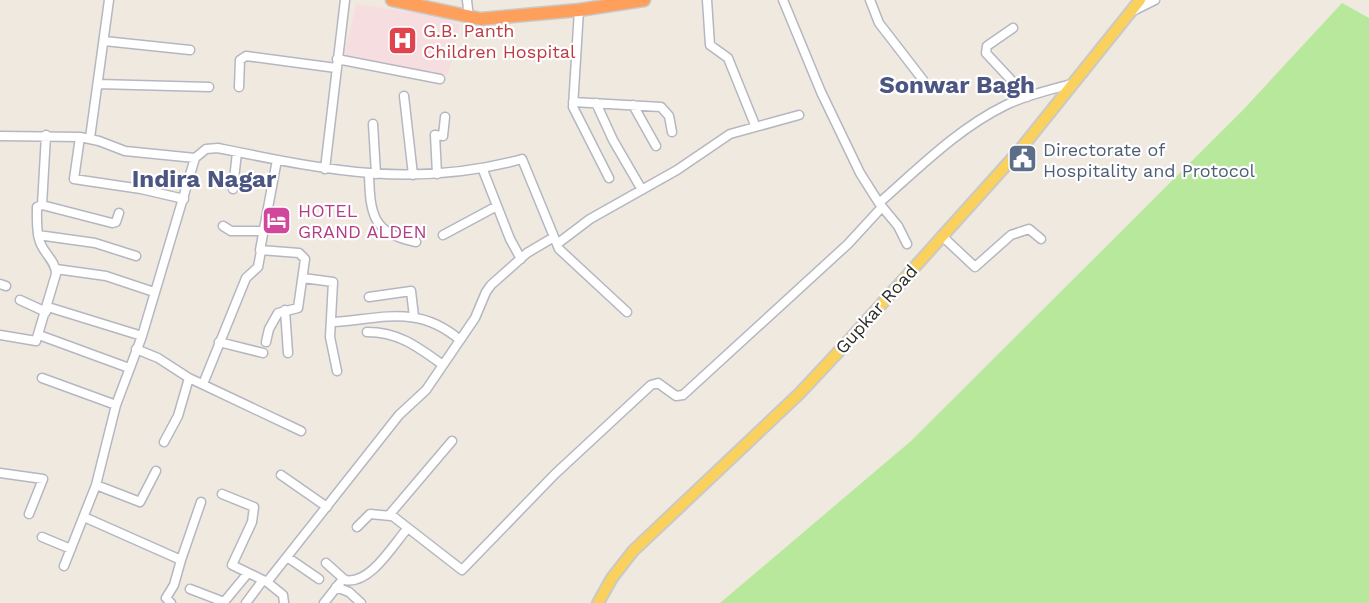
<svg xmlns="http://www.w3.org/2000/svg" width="1369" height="603" viewBox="0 0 1369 603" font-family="'Work Sans',sans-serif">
  <rect width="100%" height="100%" fill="#f0e9e0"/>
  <path fill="#f6dee0" d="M356 4 438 16 460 24 448 75 344 56Z"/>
  <path fill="#b7e89b" d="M1342 3 1369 18V603H720L911 441 1243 110Z"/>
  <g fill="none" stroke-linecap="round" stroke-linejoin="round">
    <defs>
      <path id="minor" d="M467 0 469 18
        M707 0 710 45 728 58 755 125
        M783 0 821 92 860 173 879 203 898 226 907 244
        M870 0 879 23 923 80
        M579 10 573 107 609 178
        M1133 11 1155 0
        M1013 28 987 46 986 53 1027 97
        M104 41 190 50
        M337 59 440 79
        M98 84 209 87
        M239 87 240 60 246 56 336 68
        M404 96 413 175
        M573 102 661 107 669 116 672 132
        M596 103 613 140 642 190
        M633 105 656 146
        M373 124 376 174
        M0 136 80 137 99 141 125 151 195 158
        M80 137 74 179 141 189 184 199
        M90 138 109 0
        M325 169 345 0
        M483 170 510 239 521 259
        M369 174C370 215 373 234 416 242
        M437 174 435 135 443 136 445 117
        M233 189 237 152
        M879 203C919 168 957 129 1006 105 1026 95 1050 90 1071 84
        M42 205 112 223 116 222 119 213
        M223 226 231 231H262
        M38 235 95 243 136 256
        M443 235 497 206
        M942 236 975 267 1011 235 1029 229 1041 239
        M557 244 590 219 677 170 730 134 799 115
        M56 269 106 276 154 292
        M303 278 333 282 330 337 337 371
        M0 284 6 286
        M369 297 411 291 414 317
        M20 300 46 312
        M48 307 142 336
        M285 310 288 353
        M335 322C385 318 419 305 460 340
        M367 332C399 332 418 347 443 365
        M0 335 36 341 56 274C56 261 44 254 40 242 36 232 37 218 37 207L42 205 46 135
        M39 335 129 368
        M219 342 263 353
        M266 342 269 329 278 313 298 308 305 259 299 253 260 250 277 160
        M136 349 158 358 189 378 301 431
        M42 378 116 405
        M203 384 246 278 258 267 261 251
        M452 441 390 514 462 570 555 474 651 385 658 383 676 396 683 395 848 244 882 207
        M164 442 178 416 189 378
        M0 473 43 479 29 514
        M281 475 327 507
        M96 485 140 502 156 471
        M222 494 254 507 252 522 232 565 267 582 283 595 284 603
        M84 517 181 560 174 585 166 598 171 603
        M357 527 370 514 391 516
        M42 537 71 549
        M287 557 319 579
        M181 560 201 502
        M326 563 345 580C370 585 393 545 407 529
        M64 566 96 485 116 405 142 336 195 158 206 149 218 148C326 170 413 189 522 159L559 249 627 312
        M267 582 399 415 426 390 475 318 486 292 491 285 527 253 554 237
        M336 587 349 592 361 603
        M190 589 224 602 248 573
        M246 603 263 580
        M324 603 343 579"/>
      <path id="major" d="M598 603 612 578 633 551 800 393 842 348 1019 151 1140 0"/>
      <path id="highway" d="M392 0 481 19 579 10 644 0"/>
    </defs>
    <use href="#minor" stroke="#b4b7c2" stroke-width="11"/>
    <use href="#major" stroke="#c9c9c9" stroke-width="14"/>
    <use href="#highway" stroke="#c9c9c9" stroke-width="15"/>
    <use href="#minor" stroke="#fff" stroke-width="8"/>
    <use href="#major" stroke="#f9d15c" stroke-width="10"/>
    <use href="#highway" stroke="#ff9f5c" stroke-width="12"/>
  </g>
  <defs>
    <symbol id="hospital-square" viewBox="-11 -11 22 22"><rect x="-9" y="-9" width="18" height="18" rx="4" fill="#e0444e" stroke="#fff"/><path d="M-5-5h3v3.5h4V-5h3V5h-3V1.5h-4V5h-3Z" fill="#fff"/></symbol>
    <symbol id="civic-square" viewBox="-11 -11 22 22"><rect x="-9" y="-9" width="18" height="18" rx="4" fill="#5c6f8a" stroke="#fff"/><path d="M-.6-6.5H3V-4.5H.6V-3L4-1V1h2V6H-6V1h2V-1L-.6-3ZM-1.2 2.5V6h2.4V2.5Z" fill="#fff"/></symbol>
    <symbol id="hotel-square" viewBox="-11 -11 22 22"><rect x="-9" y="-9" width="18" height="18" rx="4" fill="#d1479c" stroke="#fff"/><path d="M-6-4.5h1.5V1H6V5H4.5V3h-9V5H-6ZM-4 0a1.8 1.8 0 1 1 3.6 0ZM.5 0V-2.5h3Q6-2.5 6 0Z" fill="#fff"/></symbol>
  </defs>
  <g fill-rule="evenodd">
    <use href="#hospital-square" x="386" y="24" width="33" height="33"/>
    <use href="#civic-square" x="1006" y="142" width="33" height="33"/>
    <use href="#hotel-square" x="260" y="204" width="33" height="33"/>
  </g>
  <g text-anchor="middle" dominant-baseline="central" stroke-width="4.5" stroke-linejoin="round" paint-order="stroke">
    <g font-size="18" fill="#be3a42" stroke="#fff" text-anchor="start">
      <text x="423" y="30">G.B. Panth<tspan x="423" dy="21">Children Hospital</tspan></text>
    </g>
    <g font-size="18" fill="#4e5e75" stroke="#fff" text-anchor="start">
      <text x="1043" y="149">Directorate of<tspan x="1043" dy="21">Hospitality and Protocol</tspan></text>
    </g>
    <g font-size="18" fill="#b23c85" stroke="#fff" text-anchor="start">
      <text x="298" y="210">HOTEL<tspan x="298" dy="21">GRAND ALDEN</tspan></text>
    </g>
    <g font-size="18" fill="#2e2e2e" stroke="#fff">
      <text transform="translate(876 309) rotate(-48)">Gupkar Road</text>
    </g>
    <g font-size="24" font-weight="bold" fill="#4b5682" stroke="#fff">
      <text x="957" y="85">Sonwar Bagh</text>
      <text x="204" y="179">Indira Nagar</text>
    </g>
  </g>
</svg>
